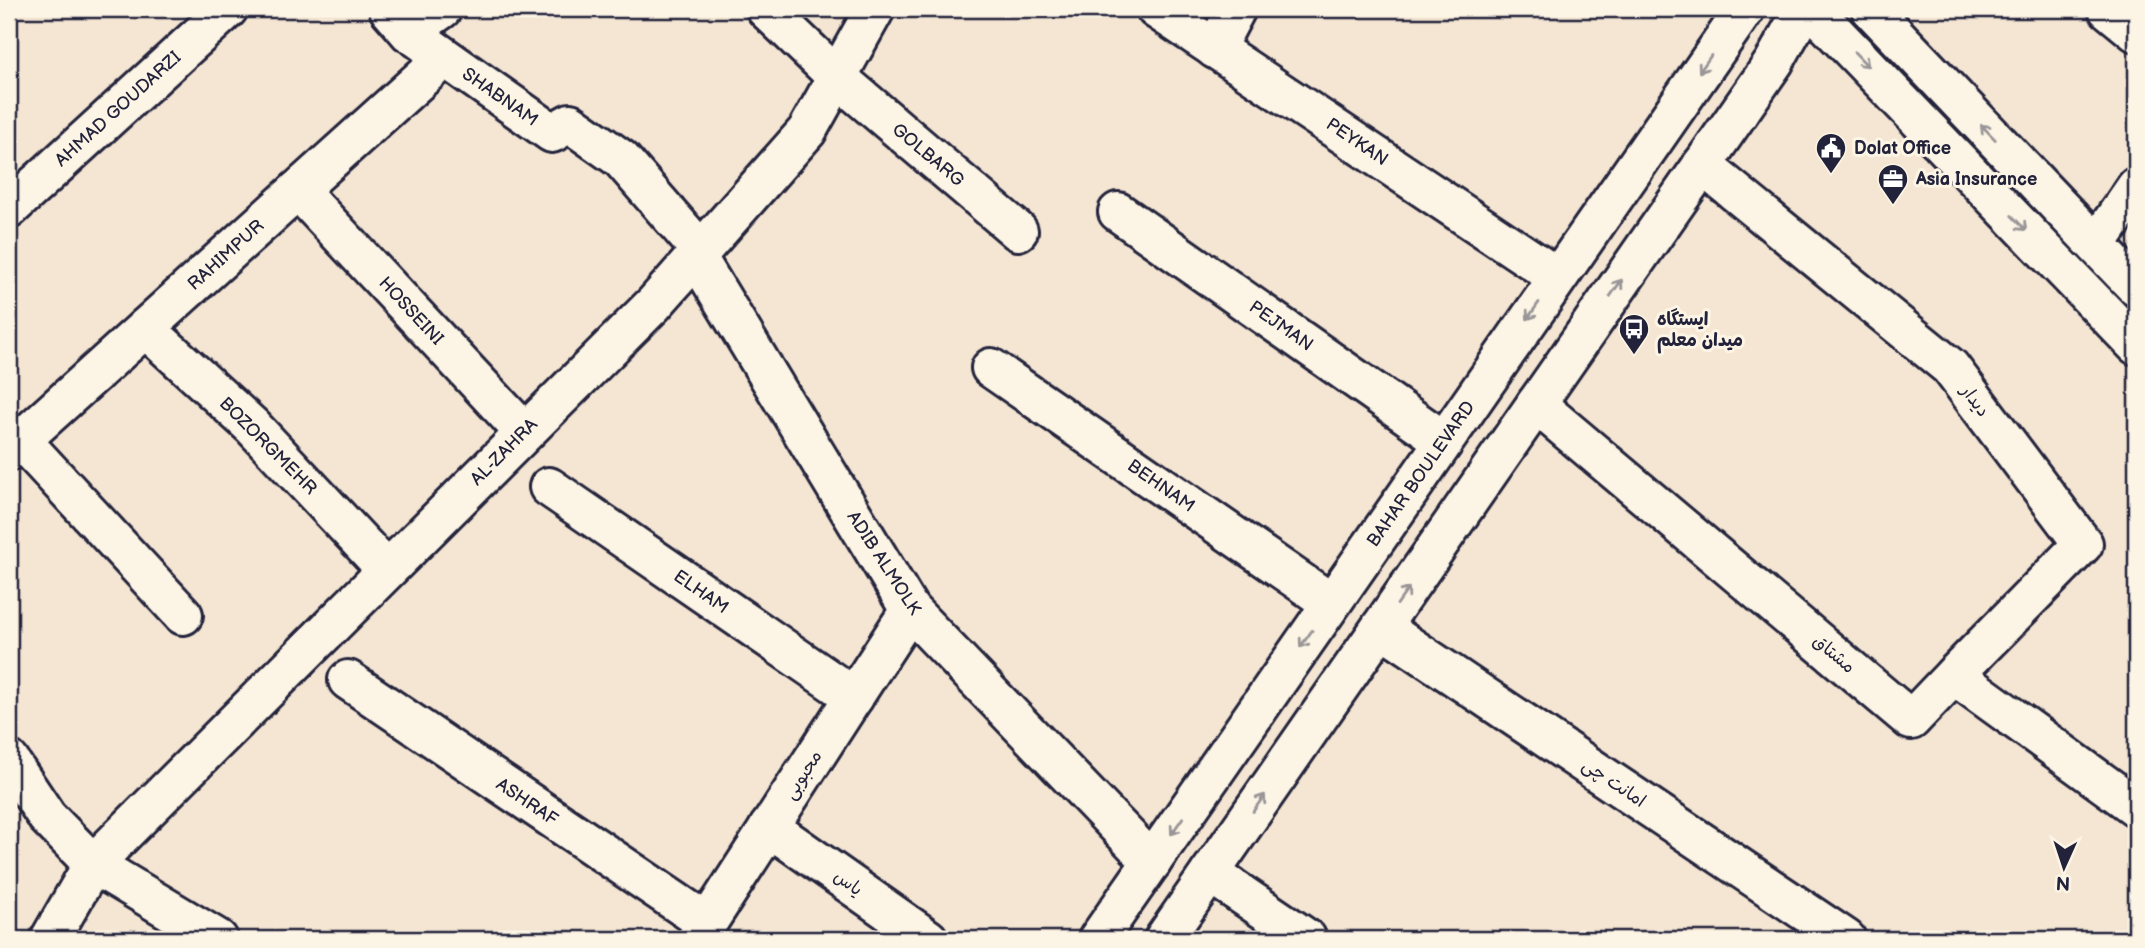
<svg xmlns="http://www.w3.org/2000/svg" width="2145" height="948" font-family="'Balsamiq Sans','Playpen Sans Arabic',sans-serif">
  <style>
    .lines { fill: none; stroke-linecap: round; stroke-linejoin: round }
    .minor-casing { stroke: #22223b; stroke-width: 44 }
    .major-casing { stroke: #22223b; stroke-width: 44 }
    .minor { stroke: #fcf5e5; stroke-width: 38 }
    .major { stroke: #fcf5e5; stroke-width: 38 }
    .oneway { stroke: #9a9698 }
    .labels { text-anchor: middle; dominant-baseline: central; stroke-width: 6; stroke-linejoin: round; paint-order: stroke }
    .street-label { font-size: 18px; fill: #22223b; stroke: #fcf5e5 }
    .poi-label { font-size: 18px; font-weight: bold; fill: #22223b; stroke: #fcf5e5; text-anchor: start }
  </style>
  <rect width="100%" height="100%" fill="#f5e6d3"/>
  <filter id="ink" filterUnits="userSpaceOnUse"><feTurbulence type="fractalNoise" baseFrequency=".0143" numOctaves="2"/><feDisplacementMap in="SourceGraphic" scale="14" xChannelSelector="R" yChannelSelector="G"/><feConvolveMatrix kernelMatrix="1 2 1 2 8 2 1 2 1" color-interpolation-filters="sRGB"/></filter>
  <g filter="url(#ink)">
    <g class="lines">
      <!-- minor casing -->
      <g class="minor-casing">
        <g id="minor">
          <polyline points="389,9 409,32 552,133 570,123 621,159 701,251"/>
          <polyline points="766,9 838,78 1018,231"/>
          <polyline points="1156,9 1557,277"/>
          <polyline points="2108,9 2136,32"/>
          <polyline points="409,32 442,9"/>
          <polyline points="1215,49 1236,9"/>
          <polyline points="1702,165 1950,367 2083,544 1954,675"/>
          <polyline points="298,190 524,432"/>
          <polyline points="9,209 228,9"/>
          <polyline points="1118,212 1444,441"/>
          <polyline points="2096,245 2136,187"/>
          <polyline points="696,256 910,610 1152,862"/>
          <polyline points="145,328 252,426 386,569"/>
          <polyline points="991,368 1331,603"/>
          <polyline points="1536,404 1911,720 1954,675 2136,807"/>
          <polyline points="21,440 183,615"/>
          <polyline points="9,451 444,58"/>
          <polyline points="549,487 854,697"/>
          <polyline points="1381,627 1846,939"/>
          <polyline points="348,680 707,923"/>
          <polyline points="9,760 47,817 93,864 218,939"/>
          <polyline points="769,827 928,939"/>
          <polyline points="1210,873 1307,939"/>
          <polyline points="50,939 93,864 654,304 807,131 875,9"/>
          <polyline points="697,939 910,610"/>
        </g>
      </g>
      <!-- major casing -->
      <g class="major-casing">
        <g id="major">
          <polyline points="1871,9 2136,287"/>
          <polyline points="1813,10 2136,345"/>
          <polyline points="1098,939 1745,9"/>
          <polyline points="1164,939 1774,62 1803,10"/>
        </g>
      </g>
      <!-- minor -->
      <use href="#minor" class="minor"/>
      <!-- major -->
      <use href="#major" class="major"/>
    </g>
    <!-- one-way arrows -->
    <defs><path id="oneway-shaft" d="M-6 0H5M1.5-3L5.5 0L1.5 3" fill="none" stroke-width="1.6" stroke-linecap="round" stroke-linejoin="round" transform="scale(1.75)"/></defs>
    <g class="oneway">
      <use href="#oneway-shaft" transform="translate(1861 59) rotate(46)"/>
      <use href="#oneway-shaft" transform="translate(1705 64) rotate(125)"/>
      <use href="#oneway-shaft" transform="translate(1988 132) rotate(-134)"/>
      <use href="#oneway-shaft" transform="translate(2019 223) rotate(46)"/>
      <use href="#oneway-shaft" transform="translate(1616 288) rotate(-55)"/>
      <use href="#oneway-shaft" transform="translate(1533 311) rotate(125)"/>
      <use href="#oneway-shaft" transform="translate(1403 596) rotate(-55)"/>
      <use href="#oneway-shaft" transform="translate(1306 639) rotate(125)"/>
      <use href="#oneway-shaft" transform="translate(1259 803) rotate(-55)"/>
      <use href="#oneway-shaft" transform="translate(1177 826) rotate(125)"/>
    </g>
  </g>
  <!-- icons -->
  <defs>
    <g id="civic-pin" transform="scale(1.575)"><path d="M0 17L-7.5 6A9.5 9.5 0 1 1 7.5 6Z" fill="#22223b" stroke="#fcf5e5"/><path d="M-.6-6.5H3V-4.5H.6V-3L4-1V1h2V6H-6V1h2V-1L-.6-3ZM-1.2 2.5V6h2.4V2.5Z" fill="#fff"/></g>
    <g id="office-pin" transform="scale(1.575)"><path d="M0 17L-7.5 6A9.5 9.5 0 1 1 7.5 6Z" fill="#22223b" stroke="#fcf5e5"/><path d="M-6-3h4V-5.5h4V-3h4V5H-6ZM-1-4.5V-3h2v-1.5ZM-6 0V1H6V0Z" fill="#fff"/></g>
    <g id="bus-pin" transform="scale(1.575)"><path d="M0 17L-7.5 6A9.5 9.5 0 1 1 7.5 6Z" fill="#22223b" stroke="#fcf5e5"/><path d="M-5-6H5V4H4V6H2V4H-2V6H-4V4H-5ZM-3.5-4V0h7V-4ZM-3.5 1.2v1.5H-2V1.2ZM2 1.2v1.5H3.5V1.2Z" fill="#fff"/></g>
  </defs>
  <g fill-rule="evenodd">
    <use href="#civic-pin" x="1831" y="148"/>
    <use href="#office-pin" x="1893" y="179"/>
    <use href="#bus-pin" x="1634" y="329"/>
  </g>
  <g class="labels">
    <!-- street labels -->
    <g class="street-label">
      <text transform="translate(500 97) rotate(35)">SHABNAM</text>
      <text transform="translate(118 109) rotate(-42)">AHMAD GOUDARZI</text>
      <text transform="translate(1357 142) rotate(34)">PEYKAN</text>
      <text transform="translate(928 155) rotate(40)">GOLBARG</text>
      <text transform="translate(226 255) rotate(-42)">RAHIMPUR</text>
      <text transform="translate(411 311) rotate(47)">HOSSEINI</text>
      <text transform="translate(1281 326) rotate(35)">PEJMAN</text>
      <text transform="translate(1975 401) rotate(53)">دیدار</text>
      <text transform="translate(268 446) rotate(45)">BOZORGMEHR</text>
      <text transform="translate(504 452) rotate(-45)">AL-ZAHRA</text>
      <text transform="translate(1421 474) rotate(-55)">BAHAR BOULEVARD</text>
      <text transform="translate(1161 486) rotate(35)">BEHNAM</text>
      <text transform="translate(884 563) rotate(57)">ADIB ALMOLK</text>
      <text transform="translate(701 592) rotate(35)">ELHAM</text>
      <text transform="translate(1834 654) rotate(40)">مشتاق</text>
      <text transform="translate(803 775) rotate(-57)">محبوبی</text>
      <text transform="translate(1614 783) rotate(34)">امانت چی</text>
      <text transform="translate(527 802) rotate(34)">ASHRAF</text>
      <text transform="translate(848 883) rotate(35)">یاس</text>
    </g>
    <!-- poi labels -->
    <g class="poi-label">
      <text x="1854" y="148">Dolat Office</text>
      <text x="1916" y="179">Asia Insurance</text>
      <text x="1657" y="319">ایستگاه<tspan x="1657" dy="21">میدان معلم</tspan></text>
    </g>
  </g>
  <!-- margin -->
  <rect width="2145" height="948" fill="none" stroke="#fcf5e5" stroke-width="35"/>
  <rect x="18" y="18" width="2110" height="913" fill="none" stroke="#22223b" stroke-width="2.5" filter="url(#ink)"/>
  <!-- north arrow -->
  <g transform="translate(2064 867) rotate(183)" stroke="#fcf5e5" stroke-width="5" paint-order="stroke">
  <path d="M0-5L12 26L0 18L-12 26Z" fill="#22223b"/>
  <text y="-10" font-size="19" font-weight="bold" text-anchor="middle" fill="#22223b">N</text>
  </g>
</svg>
